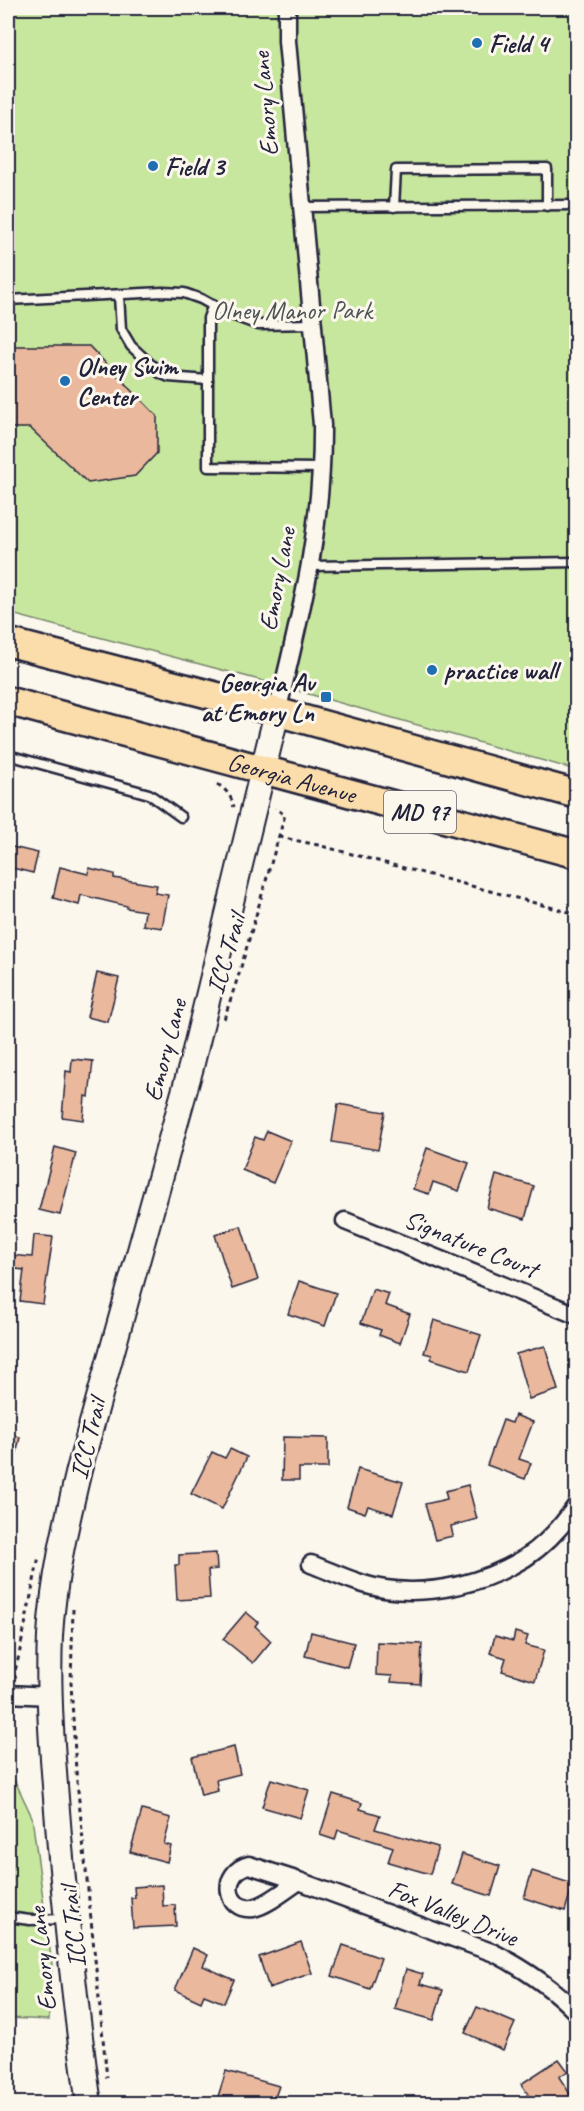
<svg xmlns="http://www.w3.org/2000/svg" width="584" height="2111" font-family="Caveat,sans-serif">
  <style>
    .green { fill: #c8e79e; stroke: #75846c; stroke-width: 1.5 }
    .building { fill: #eab89c; stroke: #22223b; stroke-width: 1.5 }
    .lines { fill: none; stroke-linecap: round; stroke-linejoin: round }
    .lane-casing { stroke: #22223b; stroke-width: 13 }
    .street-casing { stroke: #22223b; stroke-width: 21 }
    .secondary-casing { stroke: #22223b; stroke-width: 28 }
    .primary-casing { stroke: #22223b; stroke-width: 32 }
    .path { stroke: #22223b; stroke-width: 3; stroke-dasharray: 4.5 4.5; stroke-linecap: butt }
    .lane { stroke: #fbf7ec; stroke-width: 8 }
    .street { stroke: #fbf7ec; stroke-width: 16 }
    .secondary { stroke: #fbf7ec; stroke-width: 24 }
    .primary { stroke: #faddab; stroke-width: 27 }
    .poi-dot { fill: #1f6fb2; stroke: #fbf7ec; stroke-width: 2 }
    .labels { text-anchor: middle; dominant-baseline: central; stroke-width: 6; stroke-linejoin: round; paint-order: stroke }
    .shield { fill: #fbf7ec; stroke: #636270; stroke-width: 1.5 }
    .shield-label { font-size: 24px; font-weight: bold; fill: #22223b }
    .poi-label { font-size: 26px; font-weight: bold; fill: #22223b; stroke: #fbf7ec; text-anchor: start }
    .street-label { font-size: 26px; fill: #22223b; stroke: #fbf7ec }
    .park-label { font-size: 26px; fill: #4c5354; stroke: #fbf7ec }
  </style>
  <rect width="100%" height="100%" fill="#fbf7ec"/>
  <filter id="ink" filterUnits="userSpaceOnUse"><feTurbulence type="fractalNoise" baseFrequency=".0167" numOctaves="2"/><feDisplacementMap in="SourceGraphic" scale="12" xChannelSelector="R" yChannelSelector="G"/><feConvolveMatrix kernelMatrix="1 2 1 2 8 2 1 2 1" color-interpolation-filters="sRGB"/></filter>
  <g filter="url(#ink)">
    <!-- green -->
    <g class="green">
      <polygon points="8,8 576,8 576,770 256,679 8,613"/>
      <polygon points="8,1781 15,1781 32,1817 52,1965 49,2020 8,2018"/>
    </g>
    <!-- building -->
    <g class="building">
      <polygon points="8,346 89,346 157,416 157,453 135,476 88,483 30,428 8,428"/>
      <polygon points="8,846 38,853 33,873 8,867"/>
      <polygon points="60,867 88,874 89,868 114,874 114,878 157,885 155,893 168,895 162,928 143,925 145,911 127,908 127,906 81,895 79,905 53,898"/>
      <polygon points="97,973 119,978 108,1022 87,1017"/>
      <polygon points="72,1059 93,1061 89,1097 85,1096 83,1120 62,1117 66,1071 71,1072"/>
      <polygon points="338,1104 385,1112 378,1150 332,1142"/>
      <polygon points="267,1131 291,1141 273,1183 242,1170 255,1137 263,1140"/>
      <polygon points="55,1147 76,1153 60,1215 39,1210"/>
      <polygon points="427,1148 469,1163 459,1191 433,1182 429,1194 413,1189"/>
      <polygon points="496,1175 534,1186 525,1219 487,1208"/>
      <polygon points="241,1226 258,1280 232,1289 215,1235"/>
      <polygon points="34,1235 53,1237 43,1304 20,1301 24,1270 8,1268 9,1255 32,1257"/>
      <polygon points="299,1281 336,1293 325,1326 288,1314"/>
      <polygon points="373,1289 389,1294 385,1305 410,1314 400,1343 379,1335 381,1330 361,1323"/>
      <polygon points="434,1320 481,1335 469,1371 431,1359 432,1355 424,1353"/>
      <polygon points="545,1346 558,1390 529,1399 516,1354"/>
      <polygon points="515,1415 533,1422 519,1459 531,1463 525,1479 487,1465 503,1420 512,1423"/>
      <polygon points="8,1434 20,1437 13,1470 8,1470"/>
      <polygon points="283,1437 328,1438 328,1468 299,1468 299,1480 282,1480"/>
      <polygon points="230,1449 247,1457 222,1509 191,1494 212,1452 225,1458"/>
      <polygon points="358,1469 403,1482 393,1514 368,1506 365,1513 347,1507"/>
      <polygon points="468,1485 477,1519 451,1526 453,1536 435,1540 425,1504 447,1499 445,1491"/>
      <polygon points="216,1553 217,1569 208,1570 210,1598 177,1600 175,1565 179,1565 179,1555"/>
      <polygon points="246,1612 258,1622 255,1626 271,1641 253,1663 223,1639"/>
      <polygon points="311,1632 354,1643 347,1667 305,1656"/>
      <polygon points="515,1632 528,1636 525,1645 544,1650 535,1681 502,1671 506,1658 490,1653 495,1636 513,1641"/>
      <polygon points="377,1642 422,1644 420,1684 391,1682 392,1676 376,1675"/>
      <polygon points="234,1747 240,1774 216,1780 218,1791 201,1795 192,1757"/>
      <polygon points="271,1779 309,1790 300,1818 262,1807"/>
      <polygon points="333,1794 362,1803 360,1809 380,1815 375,1829 438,1847 430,1874 388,1862 393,1847 338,1830 335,1840 320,1835"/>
      <polygon points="142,1810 171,1818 164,1844 171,1846 167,1862 130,1852"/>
      <polygon points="462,1854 500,1866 491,1896 452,1884"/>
      <polygon points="532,1871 573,1884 565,1911 524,1898"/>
      <polygon points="162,1885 163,1906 175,1905 176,1926 133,1928 131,1898 135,1898 134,1887"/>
      <polygon points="301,1942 312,1973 269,1988 259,1957"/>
      <polygon points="343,1945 381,1958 370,1989 332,1976"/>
      <polygon points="193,1948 208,1955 203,1966 234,1980 224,2003 204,1995 201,2002 175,1990"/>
      <polygon points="406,1969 423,1974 420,1984 443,1990 434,2020 395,2009"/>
      <polygon points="477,2007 515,2023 503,2050 465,2033"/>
      <polygon points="559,2059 568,2071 559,2077 576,2103 534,2103 521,2084"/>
      <polygon points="226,2071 279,2086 273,2103 216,2103"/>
    </g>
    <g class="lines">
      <!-- lane casing -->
      <g class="lane-casing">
        <g id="lane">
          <polyline points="302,207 576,205"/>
          <polyline points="394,207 396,170 547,169 547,206"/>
          <polyline points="119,295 121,329 131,346 160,373 169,377 208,380"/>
          <polyline points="8,300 163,292 184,293 201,299 226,313 258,325 314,324"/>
          <polyline points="213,305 208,318 208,467 322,468"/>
          <polyline points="311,566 576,562"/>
          <polyline points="8,755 149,794 181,817"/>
          <polyline points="8,1917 30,1920 66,1919"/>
        </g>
      </g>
      <!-- street casing -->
      <g class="street-casing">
        <g id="street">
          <path d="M277,712c24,-98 46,-184 45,-287l-35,-384v-33"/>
          <polyline points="345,1221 576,1315"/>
          <path d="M311,1564c24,9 48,21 74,25 47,7 100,-6 140,-31 20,-13 38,-33 51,-52"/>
          <polyline points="8,1694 50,1696"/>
          <path d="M299,1881c-12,8 -33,25 -46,27 -28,4 -33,-36 -4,-43l50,16 195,72c31,16 58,34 82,59"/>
        </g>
      </g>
      <!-- secondary casing -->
      <g class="secondary-casing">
        <path id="secondary" d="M89,2104c-13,-89 -22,-178 -30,-268 -5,-66 -12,-133 -9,-200 3,-56 16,-111 29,-166l112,-403 86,-355"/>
      </g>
      <!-- primary casing -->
      <g class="primary-casing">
        <g id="primary">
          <polyline points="8,642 277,712 576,794"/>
          <path id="s1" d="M8,701l568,153"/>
        </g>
      </g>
      <!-- path -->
      <g class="path">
        <path d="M217,784c10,6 14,12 17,23"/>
        <polyline points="279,837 318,845 576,914"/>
        <polyline points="224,1019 239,974 285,815 275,808"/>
        <polyline points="73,1609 71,1683 76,1771 107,2078"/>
        <polyline points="16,1678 14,1675 19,1655 39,1556"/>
      </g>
      <!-- lane -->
      <use href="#lane" class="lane"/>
      <!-- street -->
      <use href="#street" class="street"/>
      <!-- secondary -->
      <use href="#secondary" class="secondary"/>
      <!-- primary -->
      <use href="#primary" class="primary"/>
    </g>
  </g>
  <!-- markers -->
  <g class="poi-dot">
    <circle cx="477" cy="43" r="6"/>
    <circle cx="153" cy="166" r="6"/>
    <circle cx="65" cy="381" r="6"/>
    <circle cx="432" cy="670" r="6"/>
    <rect x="320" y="691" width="12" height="12" rx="3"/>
  </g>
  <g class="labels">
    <!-- shield labels -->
    <rect class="shield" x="384" y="791" width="72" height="42" rx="4.5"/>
    <g class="shield-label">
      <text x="420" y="812">MD 97</text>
    </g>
    <!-- poi labels -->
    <g class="poi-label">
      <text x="489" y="43">Field 4</text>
      <text x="165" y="166">Field 3</text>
      <text x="77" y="366">Olney Swim<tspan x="77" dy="30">Center</tspan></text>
      <text x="444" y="670">practice wall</text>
      <text x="314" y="682" text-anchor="end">Georgia Av<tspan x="314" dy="30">at Emory Ln</tspan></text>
    </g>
    <!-- street labels -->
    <g class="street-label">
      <text transform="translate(265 104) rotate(-95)">Emory Lane</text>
      <text transform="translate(277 579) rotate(-79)">Emory Lane</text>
      <text stroke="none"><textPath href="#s1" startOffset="294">Georgia Avenue</textPath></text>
      <text transform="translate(226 954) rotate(-73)">ICC Trail</text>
      <text transform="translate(165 1050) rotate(-75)">Emory Lane</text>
      <text transform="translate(471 1244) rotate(22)">Signature Court</text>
      <text transform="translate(88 1439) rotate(-76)">ICC Trail</text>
      <text transform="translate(453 1913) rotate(22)">Fox Valley Drive</text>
      <text transform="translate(73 1927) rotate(-96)">ICC Trail</text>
      <text transform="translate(42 1959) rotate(-96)">Emory Lane</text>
    </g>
    <!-- park labels -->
    <g class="park-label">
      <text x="292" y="310">Olney Manor Park</text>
    </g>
  </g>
  <!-- margin -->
  <rect width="584" height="2111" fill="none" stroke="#fbf7ec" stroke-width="30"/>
  <rect x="15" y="15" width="554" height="2081" fill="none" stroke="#22223b" stroke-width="2" filter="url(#ink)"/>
</svg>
